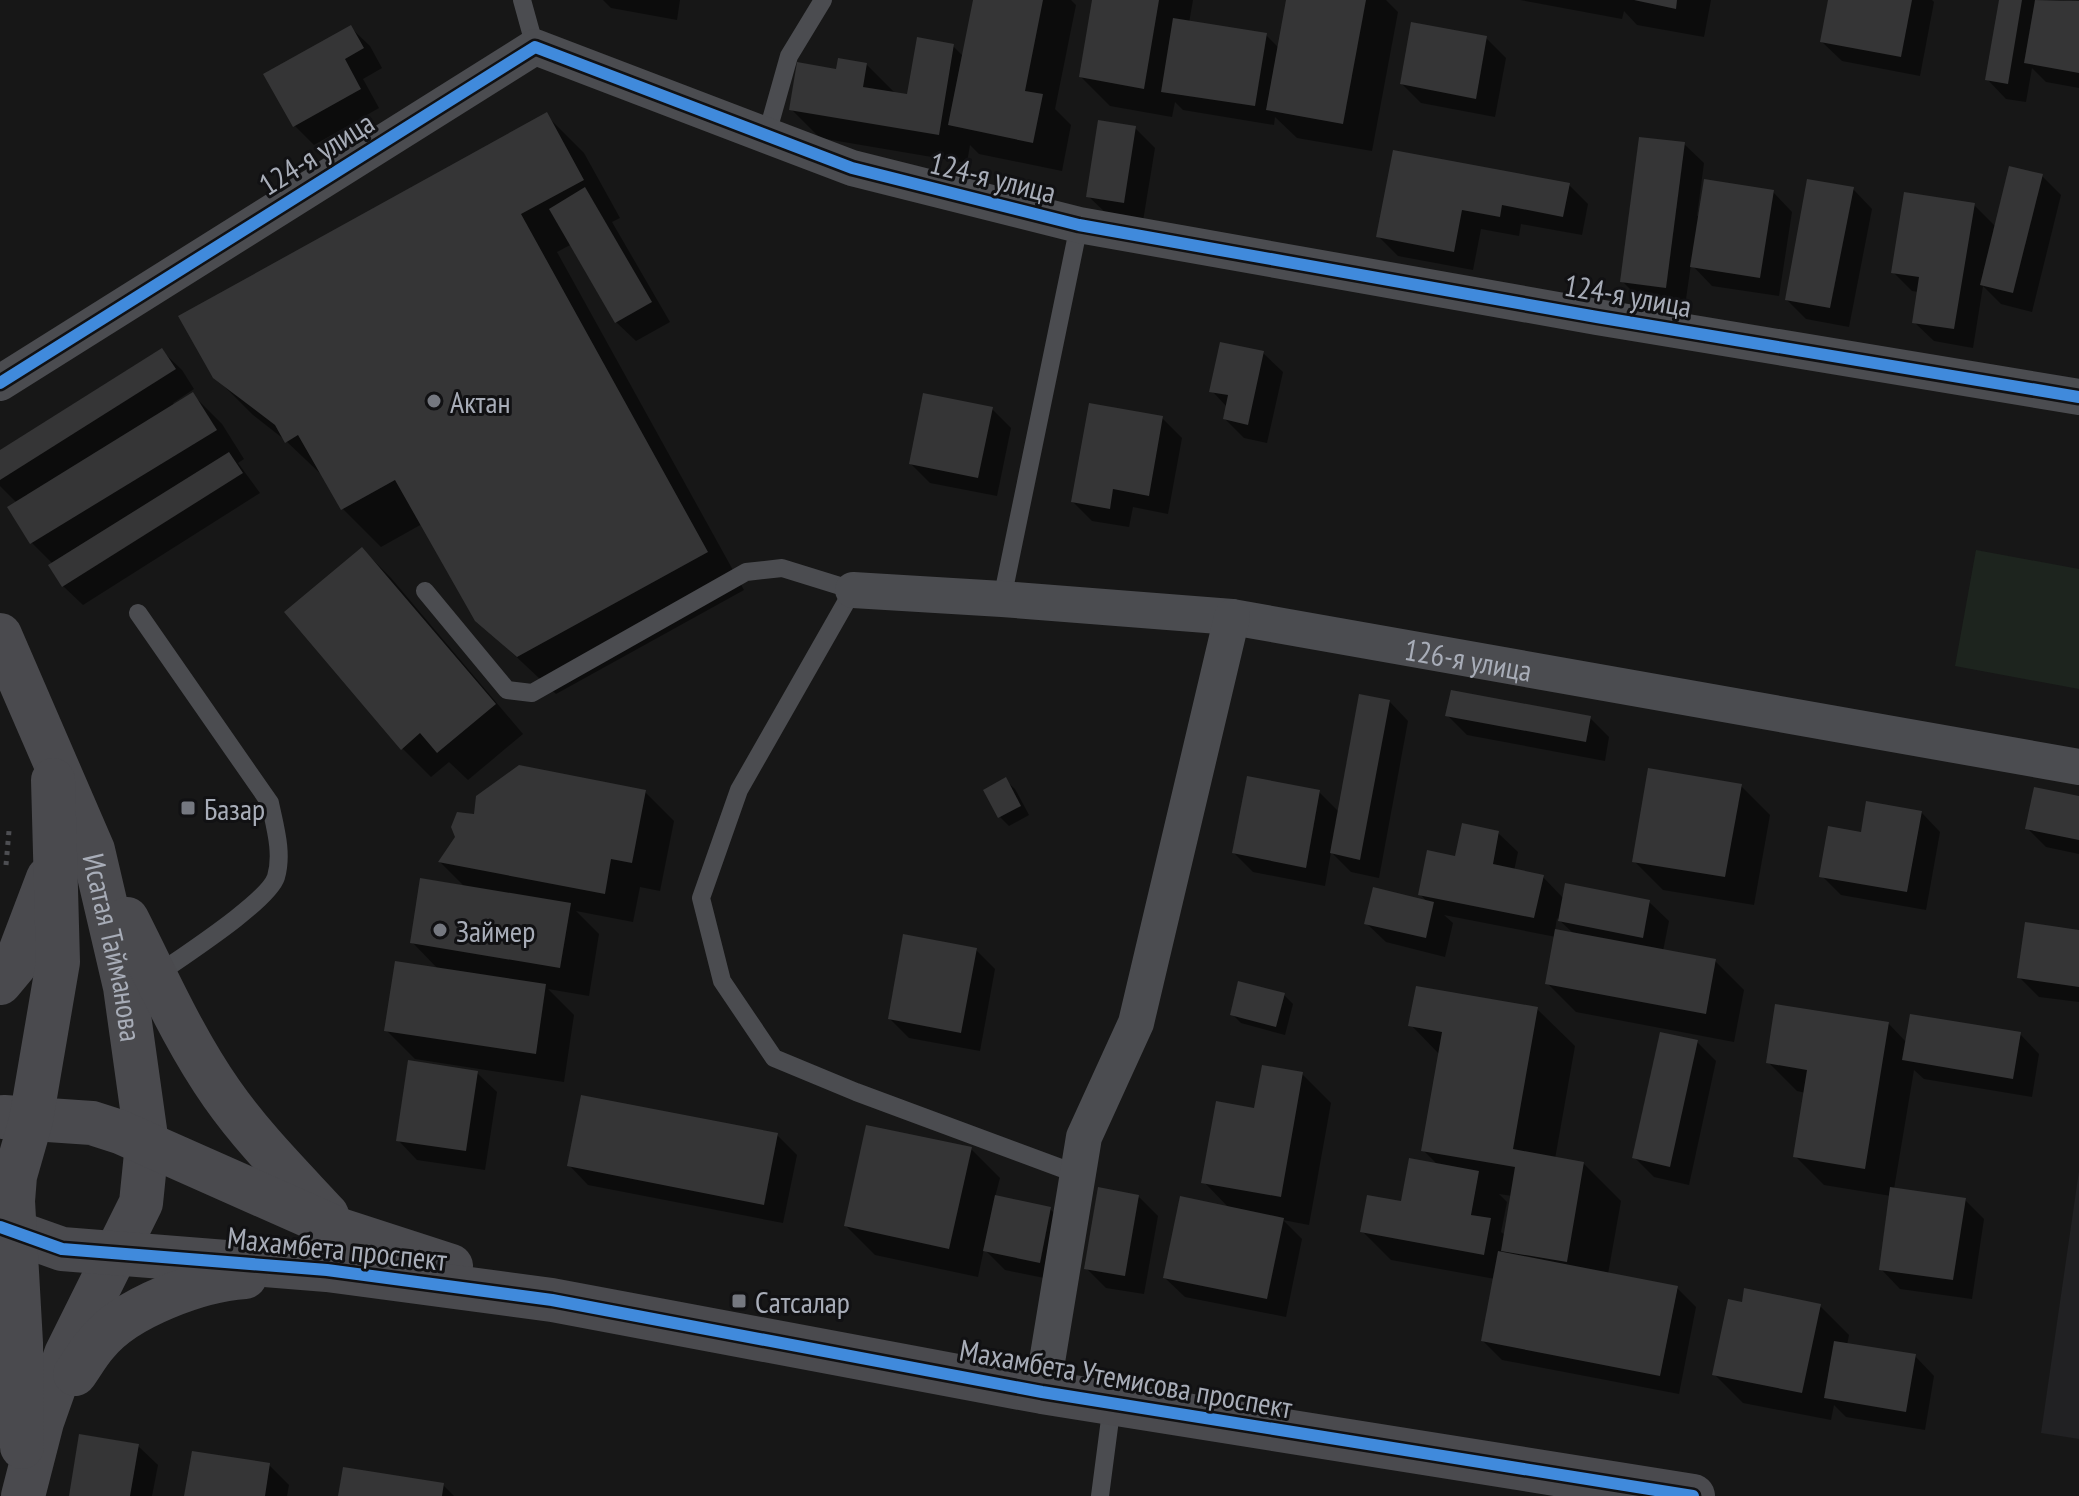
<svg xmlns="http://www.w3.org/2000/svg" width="2079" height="1496" font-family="'PT Sans Narrow',sans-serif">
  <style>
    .built { fill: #212123 }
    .pitch { fill: #1d241e }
    .shadow { fill: #0007; fill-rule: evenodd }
    .building { fill: #353536 }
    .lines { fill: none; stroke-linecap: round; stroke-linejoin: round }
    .path { stroke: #4d4e52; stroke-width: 5; stroke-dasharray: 4 6; stroke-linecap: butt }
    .lane { stroke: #4b4c50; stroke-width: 18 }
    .street { stroke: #4b4c50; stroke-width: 36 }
    .secondary { stroke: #4a4a4e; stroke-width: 44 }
    .cycleway-casing { stroke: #111113; stroke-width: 17 }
    .cycleway { stroke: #408adc; stroke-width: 12 }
    .poi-dot { fill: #757880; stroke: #111113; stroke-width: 3 }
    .labels { text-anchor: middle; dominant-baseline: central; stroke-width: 6; stroke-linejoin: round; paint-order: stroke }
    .street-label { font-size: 30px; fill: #a8adb8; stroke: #111113 }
    .poi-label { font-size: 30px; fill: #a8adb8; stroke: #111113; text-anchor: start }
  </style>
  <rect width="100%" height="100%" fill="#171717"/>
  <!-- built -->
  <polygon class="built" points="2079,1171 2079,1439 2041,1433"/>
  <!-- pitch -->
  <polygon class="pitch" points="1976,550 2079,569 2079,689 1955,666"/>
  <!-- shadow -->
  <g class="shadow">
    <polygon points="603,0 680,0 677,20 611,8"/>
    <polygon points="975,0 1071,0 1076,5 1055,109 1071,125 1062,171 979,154 970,145 967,163 820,138 791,109 838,71 866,64 896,94 909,96 953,46 964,57"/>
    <polygon points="1095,0 1193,0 1189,23 1266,35 1279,48 1288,0 1386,0 1398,12 1372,151 1297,138 1275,117 1274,125 1183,110 1175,102 1172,117 1110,106 1081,77"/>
    <polygon points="1520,0 1711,0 1704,37 1637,25 1624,11 1622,19"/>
    <polygon points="1830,0 1932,0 1934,2 1920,76 1842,61 1822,42"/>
    <polygon points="2001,0 2062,0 2079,3 2079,88 2046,82 2032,68 2026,102 2006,99 1987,79"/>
    <polygon points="350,27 370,46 382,68 363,79 379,108 314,145 295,126"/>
    <polygon points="1486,38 1506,58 1495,117 1421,103 1402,84"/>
    <polygon points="546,115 584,153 620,218 612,222 670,322 636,341 616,322 572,244 557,252 744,590 556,694 477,620 422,524 381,547 343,509 325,478 285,440 253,415 214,376"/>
    <polygon points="1135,128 1155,148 1143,221 1108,215 1088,196"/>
    <polygon points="1684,144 1704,163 1697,216 1773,192 1792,212 1779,296 1712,286 1691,264 1685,306 1642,301 1622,281"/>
    <polygon points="1395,152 1569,185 1588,204 1582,235 1521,224 1519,236 1481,229 1473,270 1398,256 1379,237"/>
    <polygon points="2042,176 2061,195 2032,312 2001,304 1983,286 1973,348 1934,341 1914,322 1919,292 1912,291 1893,272 1974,205 1996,227"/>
    <polygon points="1853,189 1872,209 1849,327 1806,319 1787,300"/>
    <polygon points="162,351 182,370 194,389 173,403 175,406 193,395 222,424 244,459 238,463 260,493 83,605 63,586 53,564 32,543 17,503 0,486 0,452"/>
    <polygon points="1263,353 1283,372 1267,443 1244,438 1225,419 1227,407 1212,391"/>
    <polygon points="992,409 1011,428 997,496 930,483 911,464"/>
    <polygon points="1162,418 1182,438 1168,514 1133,507 1129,527 1092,521 1073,502"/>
    <polygon points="362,549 391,578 523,734 468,780 449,762 431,777 402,748"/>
    <polygon points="1389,701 1408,721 1379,878 1351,872 1331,852 1325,886 1253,872 1234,853 1319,792 1339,812"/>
    <polygon points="1448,716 1590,718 1609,737 1605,761 1467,735"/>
    <polygon points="1005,780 1015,789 1029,815 1009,826 1000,817"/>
    <polygon points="1741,786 1770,815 1754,905 1663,890 1634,861"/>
    <polygon points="645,792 674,821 660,891 640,887 633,922 576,911 599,934 589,996 548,989 574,1015 564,1082 415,1059 386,1030 439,970 412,942 466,888 440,862 476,817"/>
    <polygon points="2079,798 2079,854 2046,847 2027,828"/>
    <polygon points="1921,812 1940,832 1926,910 1841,895 1822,876 1862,835"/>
    <path d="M1498,833l20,19 -4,19 29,6 21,22 85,3 20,19 -6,30 52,10 29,29 -10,52 -158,-30 -29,-29 9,-46 -112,-22 9,8 -8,34 -59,-15 -20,-19 62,-20 -8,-9 36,-36zM1557,918l17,16 -19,-3z"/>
    <polygon points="2079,932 2079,1002 2039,997 2019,977"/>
    <polygon points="976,950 995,969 980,1051 909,1038 890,1019"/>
    <polygon points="1284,995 1293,1004 1285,1035 1241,1023 1232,1014"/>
    <path d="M1537,1009l38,37 -20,113 28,4 38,38 -13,73 69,14 19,19 -17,87 -177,-34 -19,-19 12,-62 -104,-19 -29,-29 40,-28 37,-37 -16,-16 17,-95 -29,-30zM1499,1194l13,2 -7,39 -4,-3 6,-30z"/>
    <polygon points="1888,1023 1907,1043 2020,1034 2039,1054 2032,1097 1924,1079 1914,1070 1894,1189 1965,1200 1984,1219 1972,1299 1900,1289 1881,1269 1891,1196 1824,1185 1795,1156 1806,1093 1797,1091 1768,1062"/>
    <polygon points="1697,1042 1716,1061 1689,1185 1654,1177 1635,1158"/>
    <polygon points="477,1073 497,1092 485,1170 417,1160 398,1140"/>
    <polygon points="1302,1074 1331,1103 1309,1225 1283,1220 1302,1239 1286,1317 1185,1297 1165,1278 1230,1209 1204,1182 1256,1110"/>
    <polygon points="777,1135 797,1155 783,1223 588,1185 569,1165"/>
    <polygon points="971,1149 1000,1178 995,1197 1050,1209 1070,1228 1059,1281 1005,1270 984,1249 978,1277 875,1255 846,1226"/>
    <polygon points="1139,1197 1158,1216 1144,1294 1106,1288 1086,1268"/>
    <polygon points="1743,1304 1820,1306 1849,1335 1847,1345 1915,1356 1934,1376 1925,1430 1846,1417 1834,1405 1831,1420 1743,1403 1714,1374"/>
    <polygon points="138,1446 158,1465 152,1496 71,1496"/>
    <polygon points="269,1465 289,1485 287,1496 186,1496"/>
    <polygon points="443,1485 454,1496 340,1496"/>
  </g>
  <!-- building -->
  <g class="building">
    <polygon points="973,0 1043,0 1025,91 1043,94 1033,143 948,125"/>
    <polygon points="1092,0 1159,0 1144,89 1079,77"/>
    <polygon points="1286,0 1366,0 1343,124 1266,110"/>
    <polygon points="1634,0 1677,0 1676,9"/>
    <polygon points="1828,0 1912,0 1901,57 1820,42"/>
    <polygon points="1999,0 2022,0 2008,84 1985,80"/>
    <polygon points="2035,0 2079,1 2079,73 2024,63"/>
    <polygon points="1173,18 1267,33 1255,106 1161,92"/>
    <polygon points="1411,22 1487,36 1476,99 1400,84"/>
    <polygon points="351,25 364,48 345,59 361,89 293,127 263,74"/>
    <polygon points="917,37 954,44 939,135 789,110 797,62 836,69 838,58 867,63 863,87 907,94"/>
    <polygon points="547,112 584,180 521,214 708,552 517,657 475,621 395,480 341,510 298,435 285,443 275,425 213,378 178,316"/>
    <polygon points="1098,120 1136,126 1124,203 1086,197"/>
    <polygon points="1639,137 1685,142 1666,288 1620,282"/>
    <polygon points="1393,150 1570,183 1563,217 1502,205 1500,217 1462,210 1454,252 1376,237"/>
    <polygon points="2009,166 2043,174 2013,293 1980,285"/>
    <polygon points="1704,179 1774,190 1760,278 1690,267"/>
    <polygon points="1807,179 1854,187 1830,308 1785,300"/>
    <polygon points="585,187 652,302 615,323 549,209"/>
    <polygon points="1904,192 1975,203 1954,329 1912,323 1919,277 1891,273"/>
    <polygon points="1220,342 1264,351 1248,425 1223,419 1228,395 1209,392"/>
    <polygon points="162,348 176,369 0,480 0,450"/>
    <polygon points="193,392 217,430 30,544 7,507"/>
    <polygon points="923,393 993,407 978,478 909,464"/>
    <polygon points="1089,403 1163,416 1149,496 1113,489 1110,509 1071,502"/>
    <polygon points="229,452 243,473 62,587 48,565"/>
    <polygon points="362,547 496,704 437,753 420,733 401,750 284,612"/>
    <polygon points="1451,690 1591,716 1586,742 1445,716"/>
    <polygon points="1359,694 1390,700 1360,860 1330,853"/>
    <polygon points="519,765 646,790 632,863 611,859 605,894 438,862 455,837 451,827 457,812 474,814 476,796"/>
    <polygon points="1648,768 1742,784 1725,877 1632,862"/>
    <polygon points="1247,776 1320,790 1306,868 1232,853"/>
    <polygon points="1006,777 1021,806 998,818 983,790"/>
    <polygon points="2034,787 2079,796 2079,840 2025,829"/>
    <polygon points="1866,801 1922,811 1907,892 1819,877 1828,826 1861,832"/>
    <polygon points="1462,823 1499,831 1493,864 1544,875 1534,918 1418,895 1427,850 1455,856"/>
    <polygon points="420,878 571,903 560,968 410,943"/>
    <polygon points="1565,883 1650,900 1643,938 1558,921"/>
    <polygon points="1373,887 1434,902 1426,938 1364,924"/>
    <polygon points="2025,922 2079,930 2079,987 2017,978"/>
    <polygon points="1555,929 1716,959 1706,1014 1545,984"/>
    <polygon points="903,934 977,948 961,1033 888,1019"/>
    <polygon points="395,961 546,984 536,1054 384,1031"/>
    <polygon points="1238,981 1285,993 1276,1027 1230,1015"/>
    <polygon points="1416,986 1538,1007 1513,1149 1584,1162 1567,1262 1501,1251 1515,1167 1421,1151 1442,1032 1408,1026"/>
    <polygon points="1775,1004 1889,1022 1865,1169 1793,1157 1807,1070 1766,1063"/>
    <polygon points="1910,1014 2021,1032 2013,1079 1902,1060"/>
    <polygon points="1660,1032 1698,1040 1670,1167 1632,1158"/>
    <polygon points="408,1060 478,1071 466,1151 396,1141"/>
    <polygon points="1262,1065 1303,1072 1281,1197 1201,1183 1216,1101 1254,1108"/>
    <polygon points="581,1095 778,1133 764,1205 567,1166"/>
    <polygon points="866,1125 972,1147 949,1249 844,1226"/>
    <polygon points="1409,1158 1479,1171 1471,1215 1491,1218 1484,1255 1360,1232 1367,1195 1401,1201"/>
    <polygon points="1098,1187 1139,1195 1125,1276 1084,1269"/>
    <polygon points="1890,1187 1966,1198 1953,1280 1879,1270"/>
    <polygon points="995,1195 1051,1207 1040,1263 983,1251"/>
    <polygon points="1180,1196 1284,1218 1267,1299 1163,1278"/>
    <polygon points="1498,1251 1678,1286 1660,1376 1481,1341"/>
    <polygon points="1744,1288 1821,1304 1802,1393 1712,1375 1728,1299 1742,1302"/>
    <polygon points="1834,1341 1916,1354 1906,1412 1824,1398"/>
    <polygon points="79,1434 139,1444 130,1496 69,1496"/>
    <polygon points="192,1451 270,1463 265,1496 184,1496"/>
    <polygon points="343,1467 444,1483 442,1496 338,1496"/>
  </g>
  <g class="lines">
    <!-- path -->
    <polyline class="path" points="6,865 9,831"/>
    <!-- lane -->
    <g class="lane">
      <polyline points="522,0 535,47"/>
      <polyline points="767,134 789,56 823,0"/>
      <polyline points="425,591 507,690 532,693 746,572 782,568 853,590 739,790 701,898 722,981 774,1058 856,1092 1077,1174"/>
      <polyline points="1002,599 1079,225"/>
      <path d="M138,613l132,190c5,24 13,50 6,74 -8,25 -96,81 -121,99"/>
      <polyline points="1100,1496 1112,1404"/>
    </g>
    <!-- street -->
    <g class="street">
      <polyline points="0,383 535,47 852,168 1079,225 1597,317 2079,397"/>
      <path id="s1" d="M853,590l149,9 230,18 847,150"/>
      <polyline points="1042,1392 1084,1137 1136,1023 1232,617"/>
    </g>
    <!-- secondary -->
    <g class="secondary">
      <path id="s2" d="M0,635l93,215 32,137 22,157 -6,59 -75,151 -24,68 -19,74"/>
      <path d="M127,919c30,59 57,121 95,175 30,43 69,82 105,121"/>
      <polyline points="0,983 15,965 48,878"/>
      <polyline points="4,1117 92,1123 120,1132 343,1231 451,1266"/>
      <polyline points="0,1227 62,1249 327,1270 552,1300 1042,1392 1693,1496"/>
      <path d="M75,1374c7,-10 14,-22 22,-31 29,-36 103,-63 148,-66"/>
      <polyline points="22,1447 21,1343 13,1201 15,1176 31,1120 58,962 53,780"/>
    </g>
    <!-- cycleway casing -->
    <g class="cycleway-casing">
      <g id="cycleway">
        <polyline points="0,383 535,47 852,168 1079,225 1597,317 2079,397"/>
        <polyline points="0,1227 62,1249 327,1270 552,1300 1042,1392 1693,1496"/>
      </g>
    </g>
    <!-- cycleway -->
    <use href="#cycleway" class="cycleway"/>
  </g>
  <!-- markers -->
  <g class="poi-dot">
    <circle cx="434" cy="401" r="8"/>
    <rect x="180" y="800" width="16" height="16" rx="4"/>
    <circle cx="440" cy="930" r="8"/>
    <rect x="731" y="1293" width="16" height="16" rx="4"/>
  </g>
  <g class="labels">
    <!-- street labels -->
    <g class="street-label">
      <text transform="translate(316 153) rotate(-32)">124-я улица</text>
      <text transform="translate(993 177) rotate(14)">124-я улица</text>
      <text transform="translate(1628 295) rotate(10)">124-я улица</text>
      <text stroke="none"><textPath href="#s1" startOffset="620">126-я улица</textPath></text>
      <text stroke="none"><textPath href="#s2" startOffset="334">Исатая Тайманова</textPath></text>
      <text transform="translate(337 1248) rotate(6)">Махамбета проспект</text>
      <text transform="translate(1126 1378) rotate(10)">Махамбета Утемисова проспект</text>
    </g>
    <!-- poi labels -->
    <g class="poi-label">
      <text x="450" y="401">Актан</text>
      <text x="204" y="808">Базар</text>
      <text x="456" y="930">Займер</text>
      <text x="755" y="1301">Сатсалар</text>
    </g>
  </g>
</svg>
